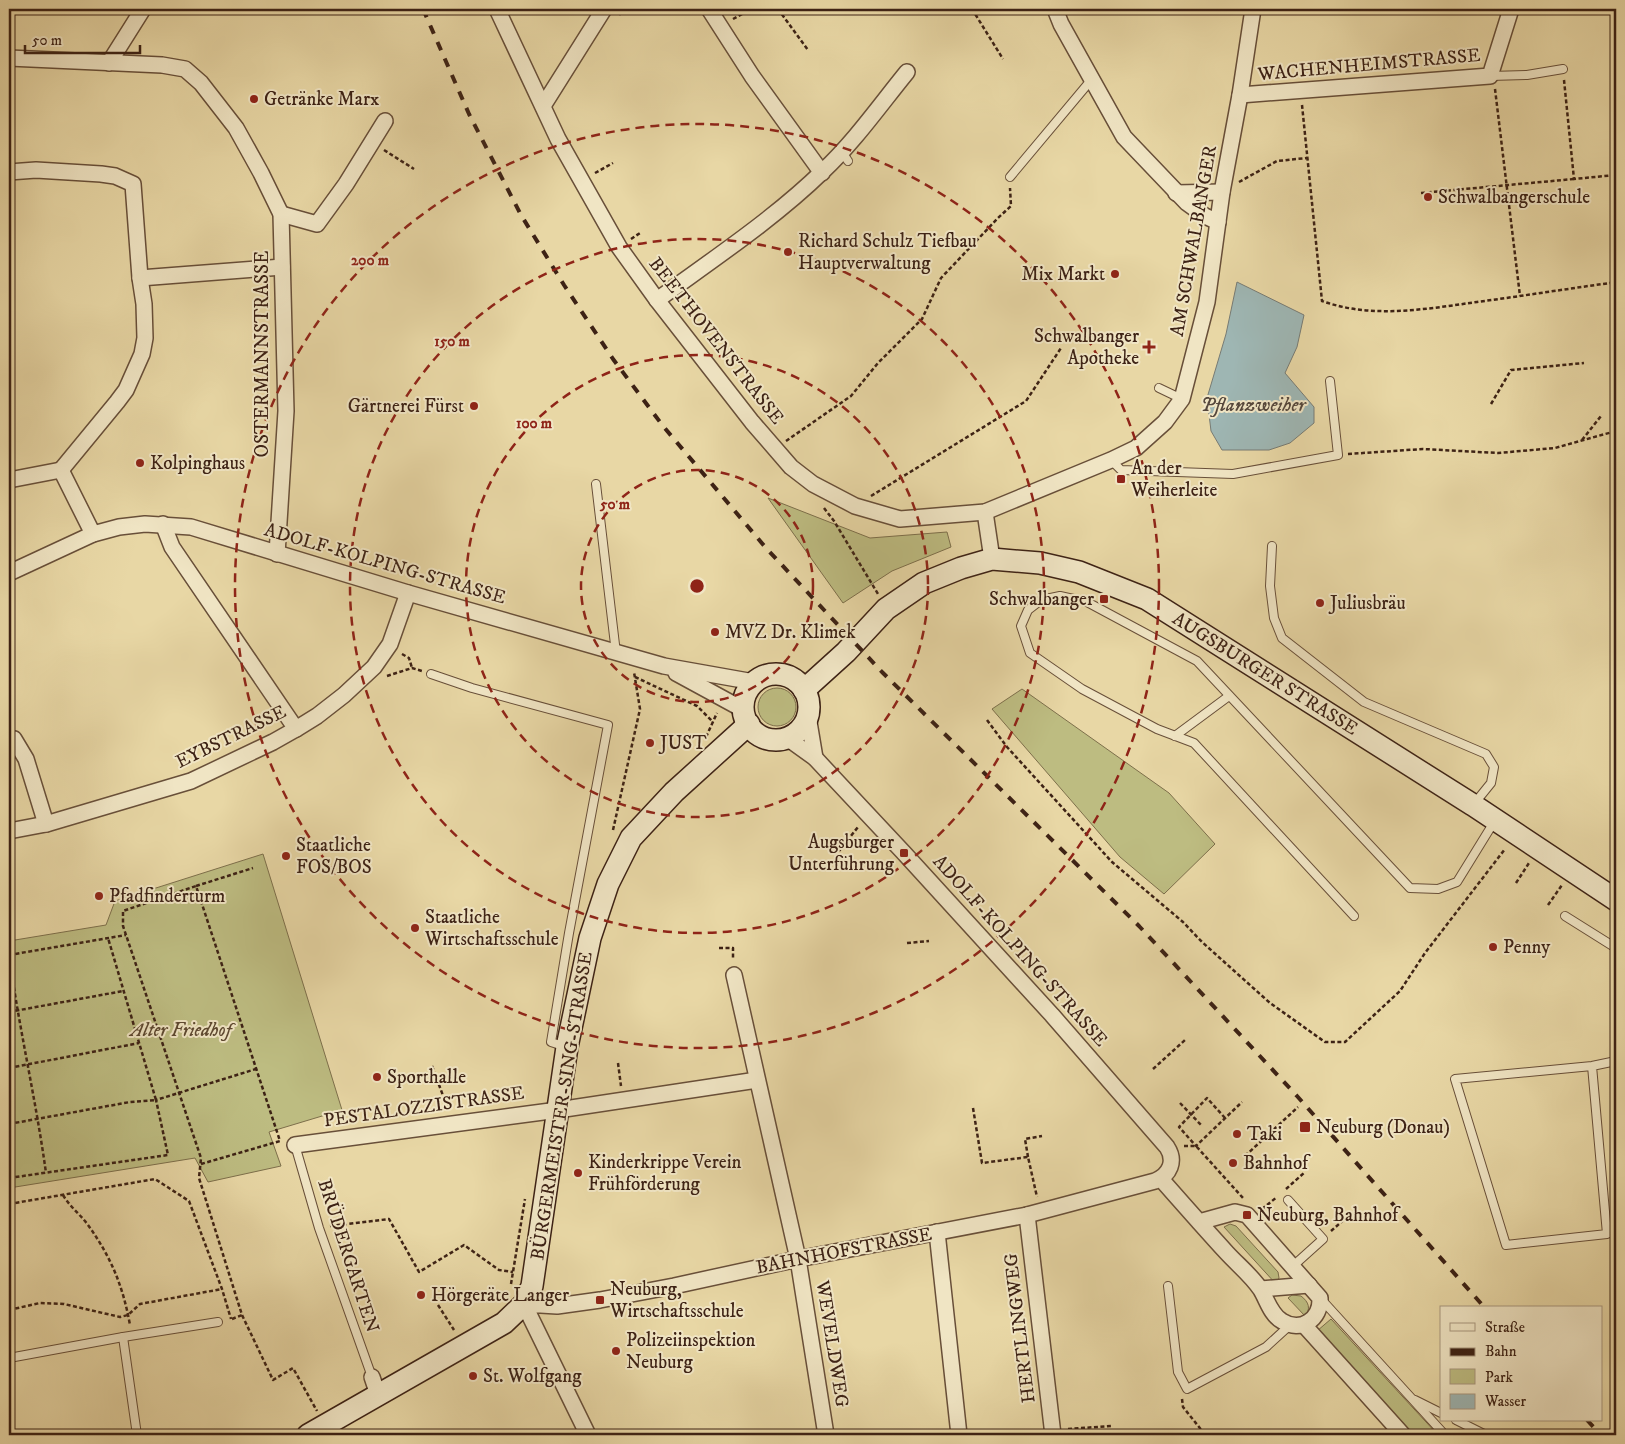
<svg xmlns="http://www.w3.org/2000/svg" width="1625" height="1444" font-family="'IM FELL DW Pica',serif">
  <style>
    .green { fill: #bdbc81; stroke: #7d6f4b }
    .water { fill: #9eb6b3; stroke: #777b74 }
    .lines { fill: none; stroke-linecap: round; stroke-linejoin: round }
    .service-casing { stroke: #684f39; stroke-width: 10 }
    .minor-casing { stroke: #684f39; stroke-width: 18 }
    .secondary-casing { stroke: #3d2215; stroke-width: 24 }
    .path { stroke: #3d2215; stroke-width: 2.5; stroke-dasharray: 4 2.5; stroke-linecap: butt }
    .service { stroke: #f0e5c4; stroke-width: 8 }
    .minor { stroke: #f0e5c4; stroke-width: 15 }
    .secondary { stroke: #f0e5c4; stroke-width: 21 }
    .rail { stroke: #3d2215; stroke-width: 4; stroke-dasharray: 9 9; stroke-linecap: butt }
    .ring { fill: none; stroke: #8f2418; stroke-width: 2.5; stroke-dasharray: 9 6 }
    .poi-dot { fill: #8f2418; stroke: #f0e5c4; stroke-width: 2 }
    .labels { text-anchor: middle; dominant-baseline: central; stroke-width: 4; stroke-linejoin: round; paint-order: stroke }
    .street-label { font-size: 19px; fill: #3d2215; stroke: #f0e5c4 }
    .poi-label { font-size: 19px; fill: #3d2215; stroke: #f0e5c4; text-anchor: start }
    .park-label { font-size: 19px; font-style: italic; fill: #5d4830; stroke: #f0e5c4 }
    .water-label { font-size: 20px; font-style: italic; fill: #55473c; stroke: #f0e5c4 }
    .centre { fill: #8f2418; stroke: #f0e5c4; stroke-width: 2.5 }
    .ring-label { font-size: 15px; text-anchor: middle; font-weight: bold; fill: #8f2418; stroke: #f0e5c4; stroke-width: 4; stroke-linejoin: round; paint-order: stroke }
  </style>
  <rect width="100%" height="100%" fill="#e8d7a5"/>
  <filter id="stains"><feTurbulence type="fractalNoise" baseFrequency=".004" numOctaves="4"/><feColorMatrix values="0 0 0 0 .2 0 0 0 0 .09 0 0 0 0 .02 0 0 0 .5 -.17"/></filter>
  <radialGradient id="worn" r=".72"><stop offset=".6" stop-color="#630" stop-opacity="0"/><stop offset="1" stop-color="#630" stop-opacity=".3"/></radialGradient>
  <!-- green -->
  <g class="green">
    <polygon points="768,498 870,538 947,532 951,547 892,571 843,603"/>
    <circle cx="777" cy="707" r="19"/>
    <polygon points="1022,689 1169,793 1215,844 1164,894 1120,857 992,709"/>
    <polygon points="263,854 342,1110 269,1132 281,1166 208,1182 195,1158 9,1188 9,941 106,925 115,901"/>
    <polygon points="1230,1224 1236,1226 1278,1272 1279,1278 1276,1284 1224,1227"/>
    <path d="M1292,1295l9,1c8,6 10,13 4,20l-17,-18z"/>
    <polygon points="1331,1319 1438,1435 1413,1435 1317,1331"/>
  </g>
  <!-- water -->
  <polygon class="water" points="1237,282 1304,315 1297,347 1285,373 1314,407 1314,423 1290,443 1269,450 1222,450 1211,431 1207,398 1226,334"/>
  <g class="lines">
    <!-- service casing -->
    <g class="service-casing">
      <g id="service">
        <polyline points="1490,76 1527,75 1563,69"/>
        <polyline points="842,152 848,161"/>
        <polyline points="1010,177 1092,79"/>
        <polyline points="1159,388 1182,399"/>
        <polyline points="1111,460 1121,470 1233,474 1338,455 1330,381"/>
        <polyline points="596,484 616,653"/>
        <polyline points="1272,546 1270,586 1274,618 1282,638 1364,702 1486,754 1494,767 1491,783 1474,804"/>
        <polyline points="431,674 472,688 608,725 569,933 551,1042 566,1047"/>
        <polyline points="1175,736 1229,696"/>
        <polyline points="1354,916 1194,743 1157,729 1082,689 1030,653 1021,626 1028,610 1041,600 1060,596 1087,602 1197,661 1410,888 1438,889 1457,882 1494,822"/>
        <polyline points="1565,916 1616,948"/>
        <polyline points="1592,1066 1607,1234 1506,1245 1455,1079 1592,1066 1616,1061"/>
        <polyline points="295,1145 319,1228 372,1377"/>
        <polyline points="1288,1200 1323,1239 1293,1266"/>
        <polyline points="1168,1286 1178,1372 1187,1389 1266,1347 1290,1325"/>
        <polyline points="1321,1299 1445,1435"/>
        <polyline points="123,1337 137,1435"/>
        <polyline points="9,1358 123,1337 218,1322"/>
        <polyline points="1415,1400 1441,1413"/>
        <polyline points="1456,1420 1486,1435"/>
      </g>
    </g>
    <!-- minor casing -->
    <g class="minor-casing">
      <g id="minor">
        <polyline points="497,9 558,139 619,247 657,300 752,422 791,467 813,484 855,506 900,519 985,512 1111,460 1136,448 1165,422 1182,399 1207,302 1222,192 1240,95 1253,9"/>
        <polyline points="709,9 752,76 822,173"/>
        <polyline points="1055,9 1061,24 1124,137 1187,203 1205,216 1218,222"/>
        <polyline points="9,58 162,65 185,69 201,83 236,128 261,173 281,214 286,411 277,554"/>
        <polyline points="109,63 143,9"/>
        <polyline points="1240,95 1490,76 1511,9"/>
        <polyline points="543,106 604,9"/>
        <polyline points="9,172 36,170 101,174 115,176 133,184 140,278 144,304 145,338 142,354 126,390 117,402 61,470"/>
        <polyline points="1176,193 1222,192"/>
        <polyline points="281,214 317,224 346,184 385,121"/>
        <polyline points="140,278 282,267"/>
        <path d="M657,300c55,-40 118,-82 166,-129 32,-30 57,-66 84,-99"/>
        <polyline points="61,470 93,534"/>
        <polyline points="9,480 61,470"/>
        <polyline points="985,512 992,559"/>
        <polyline points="163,524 172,547 296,729"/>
        <polyline points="9,573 93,534 119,527 145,524 191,527 408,593 664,666 754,682"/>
        <polyline points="676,673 744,710"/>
        <polyline points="808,716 815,758"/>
        <polyline points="9,740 14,739 26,759 46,824"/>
        <polyline points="9,831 46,824 191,781 273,742 296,729 317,716 344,695 374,667 390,644 408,593"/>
        <polyline points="734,975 798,1259 826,1435"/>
        <polyline points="295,1145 558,1110 757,1080"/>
        <path d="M1161,1179c22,25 44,50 66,74 11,12 25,23 34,37 6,10 10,25 21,31 19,12 39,-2 38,-23l-73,-83 -12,-3 -36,10"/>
        <polyline points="1027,1215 1053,1435"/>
        <polyline points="937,1232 959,1435"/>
        <polyline points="1261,1289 1309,1285"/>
        <polyline points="1304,1325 1403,1435"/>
        <polyline points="372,1377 378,1395"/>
        <path d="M588,1435l-64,-131 33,2 43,-6 74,-14 124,-27 229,-44 128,-34c15,-6 21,-20 12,-34l-115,-132 -148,-162 -89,-95 -28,-20"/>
      </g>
    </g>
    <!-- secondary casing -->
    <g class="secondary-casing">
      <g id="secondary">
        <circle cx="776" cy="707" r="33"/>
        <polyline points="804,690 846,652 886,609 924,583 961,568 992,559 1040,563 1079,572 1147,599 1473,805 1616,900"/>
        <polyline points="308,1435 504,1323 524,1304 532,1286 567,1047 590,938 608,884 631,838 674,792 749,724"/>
      </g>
    </g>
    <!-- path -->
    <g class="path">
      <polyline points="778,9 808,50"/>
      <polyline points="972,9 1003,59"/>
      <polyline points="617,13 620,14 623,9"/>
      <polyline points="733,19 751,9"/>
      <polyline points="1564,80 1574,179 1616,175"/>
      <polyline points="1495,89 1520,296"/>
      <path d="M1302,105l20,196c50,18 104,8 155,1 45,-6 89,-13 133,-19l6,2"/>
      <polyline points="384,150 414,169"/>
      <polyline points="595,173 613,163"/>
      <polyline points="1239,182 1277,161 1307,158"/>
      <polyline points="1421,193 1574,179"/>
      <polyline points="631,239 640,233"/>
      <polyline points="1491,404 1511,370 1584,363"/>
      <polyline points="1582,440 1601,416"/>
      <polyline points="786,441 851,396 878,363 922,319 941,278 998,218 1011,206 1010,188"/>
      <polyline points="1348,454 1423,449 1498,453 1555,448 1616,431"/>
      <polyline points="871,496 1026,401 1061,348"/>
      <polyline points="824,508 834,521 878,594"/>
      <polyline points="402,654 409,658 412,668"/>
      <polyline points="387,676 412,668 422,671"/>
      <polyline points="635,677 697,706 713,722"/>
      <polyline points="987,720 1007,747 1112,862 1183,922 1202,942 1270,1003 1325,1042 1345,1042 1400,991 1425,953 1505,849"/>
      <polyline points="706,737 717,713"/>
      <polyline points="613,830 640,709 634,672"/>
      <polyline points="839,851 858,827"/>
      <polyline points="1516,883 1529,863"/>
      <polyline points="196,886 253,868"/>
      <polyline points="1548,905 1562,885"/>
      <polyline points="907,943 929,941"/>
      <polyline points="719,948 733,948 733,960"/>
      <path d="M9,955c10,73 27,145 37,218"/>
      <polyline points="9,955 126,935"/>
      <polyline points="9,1012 123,991"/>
      <polyline points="618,1063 621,1086"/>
      <polyline points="432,1066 448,1109"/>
      <polyline points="9,1068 139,1043"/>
      <polyline points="1153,1069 1185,1040"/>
      <polyline points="1180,1103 1202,1126"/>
      <polyline points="973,1108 982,1163 1028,1157 1037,1197"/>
      <polyline points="1225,1118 1207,1098 1179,1127 1196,1146 1242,1102"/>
      <polyline points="9,1124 130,1102 156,1100 108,938"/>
      <polyline points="1184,1146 1196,1146 1243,1198"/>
      <polyline points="1245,1156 1298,1107"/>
      <polyline points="1028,1157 1025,1139 1042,1136"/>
      <polyline points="201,1164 280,1141 196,886 123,911 123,926 201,1158 199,1178 242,1315 273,1380 293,1368 317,1411"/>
      <polyline points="9,1178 168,1155 156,1100 256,1069"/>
      <polyline points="1286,1189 1305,1172"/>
      <path d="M63,1195c7,12 17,19 25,30 23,32 35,61 42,100"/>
      <polyline points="9,1204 155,1179 189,1201 222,1289 231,1319"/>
      <polyline points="1262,1209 1277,1197"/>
      <polyline points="330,1226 389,1219 419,1272 464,1245 499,1270 513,1272"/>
      <polyline points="1331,1231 1347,1217"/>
      <polyline points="511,1284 525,1199"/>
      <polyline points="438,1305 454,1330"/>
      <polyline points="9,1310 40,1303 64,1304 120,1317 128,1315 140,1304 222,1289"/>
      <polyline points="232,1319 242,1315"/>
      <polyline points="1182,1399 1183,1407 1203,1432 1202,1435"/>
      <polyline points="1068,1429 1111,1426"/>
      <polyline points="13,1434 13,1435"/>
    </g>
    <!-- service -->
    <use href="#service" class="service"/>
    <!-- minor -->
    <use href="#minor" class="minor"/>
    <!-- secondary -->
    <use href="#secondary" class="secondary"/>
    <!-- rail -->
    <g class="rail">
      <polyline points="423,9 469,114 521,215 564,285 613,359 663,426 766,548 825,611 882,672 1139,926 1297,1096 1485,1308"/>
      <polyline points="1587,1420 1601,1435"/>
    </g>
  </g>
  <!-- distance rings -->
  <g class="ring">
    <circle cx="697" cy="586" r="116"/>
    <circle cx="697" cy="586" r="231"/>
    <circle cx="697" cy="586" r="347"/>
    <circle cx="697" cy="586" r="462"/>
  </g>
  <!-- markers -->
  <g class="poi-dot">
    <circle cx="254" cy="99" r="5"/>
    <circle cx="1428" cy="197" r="5"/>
    <circle cx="788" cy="252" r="5"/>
    <circle cx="1115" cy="274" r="5"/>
    <path d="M1146.5 339.5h5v5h5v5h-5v5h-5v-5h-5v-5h5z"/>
    <circle cx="474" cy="406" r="5"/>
    <circle cx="140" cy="463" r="5"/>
    <rect x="1116" y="474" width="10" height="10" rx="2.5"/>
    <rect x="1099" y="594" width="10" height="10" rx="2.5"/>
    <circle cx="1320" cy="603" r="5"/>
    <circle cx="715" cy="632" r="5"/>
    <circle cx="650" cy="743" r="5"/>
    <rect x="899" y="848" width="10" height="10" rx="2.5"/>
    <circle cx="286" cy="856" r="5"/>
    <circle cx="99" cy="896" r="5"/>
    <circle cx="415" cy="928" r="5"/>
    <circle cx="1493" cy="947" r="5"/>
    <circle cx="377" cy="1077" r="5"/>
    <rect x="1299" y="1121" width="12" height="12" rx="2.5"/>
    <circle cx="1237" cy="1134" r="5"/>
    <circle cx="1233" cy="1163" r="5"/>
    <circle cx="578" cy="1173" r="5"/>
    <rect x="1242" y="1210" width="10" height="10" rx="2.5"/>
    <circle cx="421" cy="1295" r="5"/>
    <rect x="595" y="1295" width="10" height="10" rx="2.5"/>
    <circle cx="616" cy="1351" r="5"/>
    <circle cx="473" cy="1376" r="5"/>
  </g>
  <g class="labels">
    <!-- street labels -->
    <g class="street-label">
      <text transform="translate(1369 65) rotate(-5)">WACHENHEIMSTRASSE</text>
      <text transform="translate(1194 241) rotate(-80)">AM SCHWALBANGER</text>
      <text transform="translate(716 341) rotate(52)">BEETHOVENSTRASSE</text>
      <text transform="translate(262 354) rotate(-90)">OSTERMANNSTRASSE</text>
      <text transform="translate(385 564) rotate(16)">ADOLF-KOLPING-STRASSE</text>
      <text transform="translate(1265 674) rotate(32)">AUGSBURGER STRASSE</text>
      <text transform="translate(231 737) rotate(-26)">EYBSTRASSE</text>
      <text transform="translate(1020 951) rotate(48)">ADOLF-KOLPING-STRASSE</text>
      <text transform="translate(562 1106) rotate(-81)">BÜRGERMEISTER-SING-STRASSE</text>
      <text transform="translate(424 1107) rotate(-8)">PESTALOZZISTRASSE</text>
      <text transform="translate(844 1251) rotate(-11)">BAHNHOFSTRASSE</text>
      <text transform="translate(348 1256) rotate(72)">BRÜDERGARTEN</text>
      <text transform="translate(1020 1328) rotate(-97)">HERTLINGWEG</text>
      <text transform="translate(832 1344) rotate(81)">WEVELDWEG</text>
    </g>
    <!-- poi labels -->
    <g class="poi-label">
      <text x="264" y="99">Getränke Marx</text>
      <text x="1438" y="197">Schwalbangerschule</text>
      <text x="798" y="241">Richard Schulz Tiefbau<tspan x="798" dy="22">Hauptverwaltung</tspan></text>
      <text x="1105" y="274" text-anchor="end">Mix Markt</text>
      <text x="1139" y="336" text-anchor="end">Schwalbanger<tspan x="1139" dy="22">Apotheke</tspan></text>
      <text x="464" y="406" text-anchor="end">Gärtnerei Fürst</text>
      <text x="150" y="463">Kolpinghaus</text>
      <text x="1131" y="468">An der<tspan x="1131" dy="22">Weiherleite</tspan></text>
      <text x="1094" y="599" text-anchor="end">Schwalbanger</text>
      <text x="1330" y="603">Juliusbräu</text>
      <text x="725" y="632">MVZ Dr. Klimek</text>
      <text x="660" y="743">JUST</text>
      <text x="894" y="842" text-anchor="end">Augsburger<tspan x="894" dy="22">Unterführung</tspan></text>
      <text x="296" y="845">Staatliche<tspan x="296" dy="22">FOS/BOS</tspan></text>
      <text x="109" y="896">Pfadfinderturm</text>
      <text x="425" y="917">Staatliche<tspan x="425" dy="22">Wirtschaftsschule</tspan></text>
      <text x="1503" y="947">Penny</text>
      <text x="387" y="1077">Sporthalle</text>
      <text x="1316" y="1127">Neuburg (Donau)</text>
      <text x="1247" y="1134">Taki</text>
      <text x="588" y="1162">Kinderkrippe Verein<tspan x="588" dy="22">Frühförderung</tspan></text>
      <text x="1243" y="1163">Bahnhof</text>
      <text x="1257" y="1215">Neuburg, Bahnhof</text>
      <text x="610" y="1289">Neuburg,<tspan x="610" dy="22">Wirtschaftsschule</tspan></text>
      <text x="431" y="1295">Hörgeräte Langer</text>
      <text x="626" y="1340">Polizeiinspektion<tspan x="626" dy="22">Neuburg</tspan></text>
      <text x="483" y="1376">St. Wolfgang</text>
    </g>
    <!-- park labels -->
    <g class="park-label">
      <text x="181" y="1030">Alter Friedhof</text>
    </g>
    <!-- water labels -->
    <g class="water-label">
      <text x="1253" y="405">Pflanzweiher</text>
    </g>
  </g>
  <circle cx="697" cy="586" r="8" class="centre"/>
  <g class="ring-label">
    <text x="370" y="265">200 m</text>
    <text x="452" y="346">150 m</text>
    <text x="534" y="428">100 m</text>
    <text x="615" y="509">50 m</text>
  </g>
  <!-- margin -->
  <rect width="1625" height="1444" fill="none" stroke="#e8d7a5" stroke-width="30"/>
  <rect x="10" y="10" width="1605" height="1424" fill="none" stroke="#3d2215" stroke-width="2.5"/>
  <rect x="15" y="15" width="1595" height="1414" fill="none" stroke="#3d2215"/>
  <!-- legend -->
  <rect x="1440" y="1306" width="162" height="115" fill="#f0e5c4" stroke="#a8977e"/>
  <rect x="1450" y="1323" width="25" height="8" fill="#f0e5c4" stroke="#a8977e"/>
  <text x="1485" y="1332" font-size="15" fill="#3d2215">Straße</text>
  <rect x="1450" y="1348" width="25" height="8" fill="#3d2215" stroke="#a8977e"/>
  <text x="1485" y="1356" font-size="15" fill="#3d2215">Bahn</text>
  <rect x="1450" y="1369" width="25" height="15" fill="#bdbc81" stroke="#a8977e"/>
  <text x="1485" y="1382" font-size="15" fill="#3d2215">Park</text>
  <rect x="1450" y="1394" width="25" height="15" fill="#9eb6b3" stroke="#a8977e"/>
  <text x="1485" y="1406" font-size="15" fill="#3d2215">Wasser</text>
  <!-- scale -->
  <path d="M25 45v8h115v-8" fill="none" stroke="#3d2215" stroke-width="2.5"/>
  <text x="32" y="45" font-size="15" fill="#3d2215" stroke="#f0e5c4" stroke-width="4" paint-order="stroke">50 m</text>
  <rect width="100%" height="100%" filter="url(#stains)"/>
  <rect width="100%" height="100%" fill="url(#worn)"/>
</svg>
